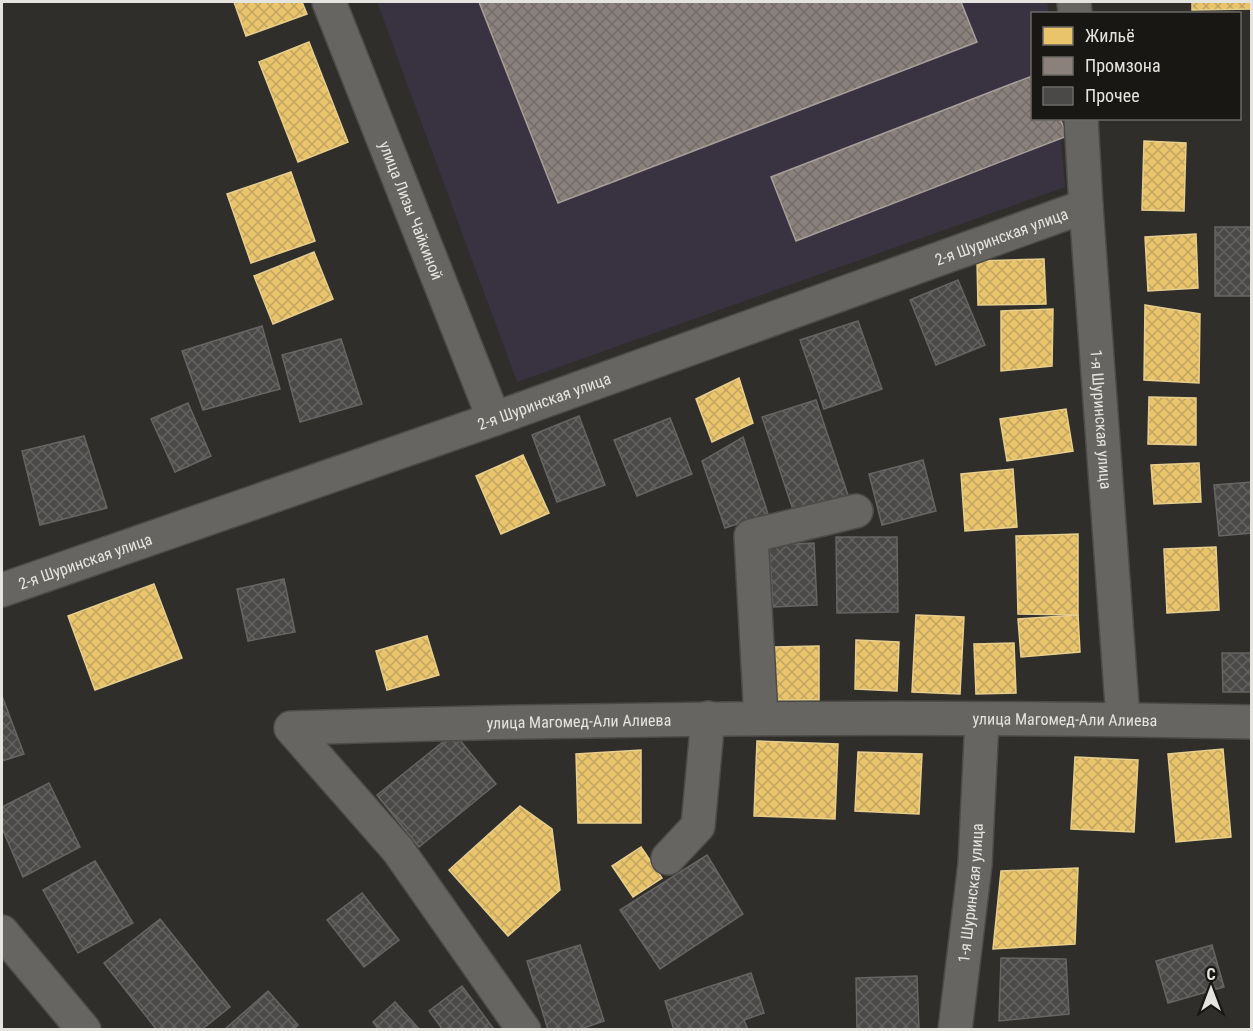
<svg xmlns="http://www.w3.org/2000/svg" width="1253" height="1031" font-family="'Roboto Condensed',sans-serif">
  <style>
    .industrial { fill: #393240 }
    .homes { fill: url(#homes-cross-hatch); stroke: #e8ce8d; stroke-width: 1.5 }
    .industry { fill: url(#industry-cross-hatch); stroke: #a69f9a; stroke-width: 1.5 }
    .building { fill: url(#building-cross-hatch); stroke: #676464; stroke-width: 1.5 }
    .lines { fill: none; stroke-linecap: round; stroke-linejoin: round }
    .minor-casing { stroke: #4c4b48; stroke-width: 36 }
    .minor { stroke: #666561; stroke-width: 33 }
    .labels { text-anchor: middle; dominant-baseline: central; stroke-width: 6; stroke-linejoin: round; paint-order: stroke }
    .street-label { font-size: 16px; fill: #e6e4df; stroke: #191714 }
  </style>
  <defs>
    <pattern id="homes-cross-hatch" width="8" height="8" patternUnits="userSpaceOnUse" patternTransform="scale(1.5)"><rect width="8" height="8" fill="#e9c46a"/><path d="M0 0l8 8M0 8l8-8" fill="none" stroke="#c0a460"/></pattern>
    <pattern id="industry-cross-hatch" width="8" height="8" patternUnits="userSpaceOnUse" patternTransform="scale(1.5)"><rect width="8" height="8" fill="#8a817c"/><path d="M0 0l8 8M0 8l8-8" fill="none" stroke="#726c68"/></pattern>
    <pattern id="building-cross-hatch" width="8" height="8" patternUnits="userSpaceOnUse" patternTransform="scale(1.5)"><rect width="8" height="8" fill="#4b4848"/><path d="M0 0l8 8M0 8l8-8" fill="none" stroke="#656262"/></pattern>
  </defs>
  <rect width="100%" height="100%" fill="#2f2e2a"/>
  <!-- industrial -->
  <polygon class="industrial" points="377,2 1047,2 1049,13 1032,14 1032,118 1059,119 1065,187 517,382"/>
  <!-- homes -->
  <g class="homes">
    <polygon points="234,2 302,2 307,14 246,36"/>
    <polygon points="1192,2 1252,2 1252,9 1192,10"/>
    <polygon points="309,42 348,142 298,162 259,62"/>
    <polygon points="1144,141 1186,143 1184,211 1142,210"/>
    <polygon points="291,172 315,241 251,263 227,194"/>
    <polygon points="1196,234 1198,288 1148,291 1145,237"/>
    <polygon points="314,252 333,299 273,324 254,276"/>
    <polygon points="1044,259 1046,304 978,305 977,261"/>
    <polygon points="1145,305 1200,314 1199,383 1144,380"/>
    <polygon points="1053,309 1052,366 1001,371 1001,311"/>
    <polygon points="739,378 753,423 712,442 696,399"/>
    <polygon points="1149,397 1196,398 1196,445 1148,444"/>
    <polygon points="1066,409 1073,451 1007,461 1000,419"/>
    <polygon points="523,455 549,513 501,534 476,476"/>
    <polygon points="1199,463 1201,502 1154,504 1151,465"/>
    <polygon points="1013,469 1017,527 965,531 961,474"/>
    <polygon points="1078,534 1078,615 1018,614 1016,536"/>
    <polygon points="1216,547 1219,610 1167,613 1164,549"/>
    <polygon points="154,584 182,658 95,690 68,616"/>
    <polygon points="916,615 964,617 960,694 912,692"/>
    <polygon points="1078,615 1080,652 1021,657 1018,619"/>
    <polygon points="427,636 439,675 387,690 376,651"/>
    <polygon points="856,640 899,642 897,691 855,689"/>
    <polygon points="1014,643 1016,693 976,694 974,644"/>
    <polygon points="819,646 819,700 774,700 774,647"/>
    <polygon points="757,741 838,744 835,819 754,816"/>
    <polygon points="1223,749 1231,837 1176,842 1168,754"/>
    <polygon points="641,750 641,823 578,823 576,754"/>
    <polygon points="858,752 922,754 919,814 855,811"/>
    <polygon points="1075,757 1138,760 1134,832 1071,829"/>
    <polygon points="520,806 552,829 560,890 508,936 449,870"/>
    <polygon points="641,847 662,878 633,897 612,866"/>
    <polygon points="1078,868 1075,944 993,949 1001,871"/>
  </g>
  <!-- industry -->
  <g class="industry">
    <polygon points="479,2 961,2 977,42 558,203"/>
    <polygon points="1032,76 1032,118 1060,118 1067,136 796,241 771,177"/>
  </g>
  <!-- building -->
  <g class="building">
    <rect x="1215" y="227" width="37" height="69"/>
    <polygon points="958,280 985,345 936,365 910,300"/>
    <polygon points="858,321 882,389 824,409 800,340"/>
    <polygon points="262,326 280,389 203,410 182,351"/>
    <polygon points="341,339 362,404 300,422 282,355"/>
    <polygon points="816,400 848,495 794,513 762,417"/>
    <polygon points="188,403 211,456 175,472 151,419"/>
    <polygon points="579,416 605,485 557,502 532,435"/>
    <polygon points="670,418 692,474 637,496 614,440"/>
    <polygon points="84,436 107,508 40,525 22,451"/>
    <polygon points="743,437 768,514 725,528 702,461"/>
    <polygon points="923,460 936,511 882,525 869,474"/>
    <polygon points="1252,482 1252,533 1219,536 1214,485"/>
    <polygon points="836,537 897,537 898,612 837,613"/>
    <polygon points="814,543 817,605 773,607 769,545"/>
    <polygon points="284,579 295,632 248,641 237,589"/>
    <polygon points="1222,653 1252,653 1252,692 1223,692"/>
    <polygon points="2,696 24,754 2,761"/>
    <polygon points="454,733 496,784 419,847 377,795"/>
    <polygon points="49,783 80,847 23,877 2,828 2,807"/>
    <polygon points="707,855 743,914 660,969 620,910"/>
    <polygon points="95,861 133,923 78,953 43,890"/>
    <polygon points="362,893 399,940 364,967 327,920"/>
    <polygon points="160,919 230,1007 201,1030 157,1030 104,963"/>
    <polygon points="580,945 604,1021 578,1030 548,1030 527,961"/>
    <polygon points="1212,945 1224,987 1168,1003 1156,961"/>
    <polygon points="1001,958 1066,959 1069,1014 999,1021"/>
    <polygon points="751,973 764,1013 744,1020 748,1030 674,1030 665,1001"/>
    <polygon points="917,976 919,1030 857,1030 856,978"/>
    <polygon points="462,986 493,1028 491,1030 443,1030 429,1011"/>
    <polygon points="268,991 298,1025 293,1030 224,1030"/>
    <polygon points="395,1002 420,1030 379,1030 373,1022"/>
  </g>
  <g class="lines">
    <!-- minor casing -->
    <g class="minor-casing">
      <g id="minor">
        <path id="s1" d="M329,2l165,417"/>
        <polyline points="1074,2 1075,14"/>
        <path id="s2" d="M1081,118l5,88 37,513"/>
        <path id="s3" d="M2,590l492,-171 592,-213"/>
        <polyline points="761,718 751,536 856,511"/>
        <polyline points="668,858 698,826 708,718"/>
        <polyline points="2,932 84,1030"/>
        <path id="s4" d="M524,1030l-126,-180 -107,-122c320,-10 640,-13 961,-6"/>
        <path id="s5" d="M955,1030l20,-166 7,-145"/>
      </g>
    </g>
    <!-- minor -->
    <use href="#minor" class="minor"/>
  </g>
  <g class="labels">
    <!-- street labels -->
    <g class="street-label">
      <text stroke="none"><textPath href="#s1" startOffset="224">улица Лизы Чайкиной</textPath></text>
      <text stroke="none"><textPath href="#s3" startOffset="1060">2-я Шуринская улица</textPath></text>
      <text stroke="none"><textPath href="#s3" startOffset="574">2-я Шуринская улица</textPath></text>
      <text stroke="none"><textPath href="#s2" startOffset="302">1-я Шуринская улица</textPath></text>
      <text stroke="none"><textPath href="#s3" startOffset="88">2-я Шуринская улица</textPath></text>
      <text stroke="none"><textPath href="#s4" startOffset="670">улица Магомед-Али Алиева</textPath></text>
      <text stroke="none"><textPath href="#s4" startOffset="1156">улица Магомед-Али Алиева</textPath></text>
      <text stroke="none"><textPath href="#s5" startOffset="138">1-я Шуринская улица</textPath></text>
    </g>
  </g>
  <!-- border -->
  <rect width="1253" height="1031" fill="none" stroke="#e6e4df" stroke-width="6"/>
  <!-- legend -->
  <rect x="1031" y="12" width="210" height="108" fill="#191714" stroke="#6b6965" stroke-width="1.5"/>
  <rect x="1043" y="27" width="30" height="18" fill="#e9c46a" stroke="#6b6965" stroke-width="1.5"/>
  <text x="1085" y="42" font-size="18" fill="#e6e4df">Жильё</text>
  <rect x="1043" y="57" width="30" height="18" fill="#8a817c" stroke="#6b6965" stroke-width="1.5"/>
  <text x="1085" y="72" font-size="18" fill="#e6e4df">Промзона</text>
  <rect x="1043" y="87" width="30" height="18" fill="#4b4848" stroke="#6b6965" stroke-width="1.5"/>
  <text x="1085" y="102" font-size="18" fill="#e6e4df">Прочее</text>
  <!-- north arrow -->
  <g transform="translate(1211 989)" stroke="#191714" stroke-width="4.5" paint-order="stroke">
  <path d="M0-4.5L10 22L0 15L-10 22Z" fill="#e6e4df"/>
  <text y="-9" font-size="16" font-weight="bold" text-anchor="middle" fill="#e6e4df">С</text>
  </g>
</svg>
